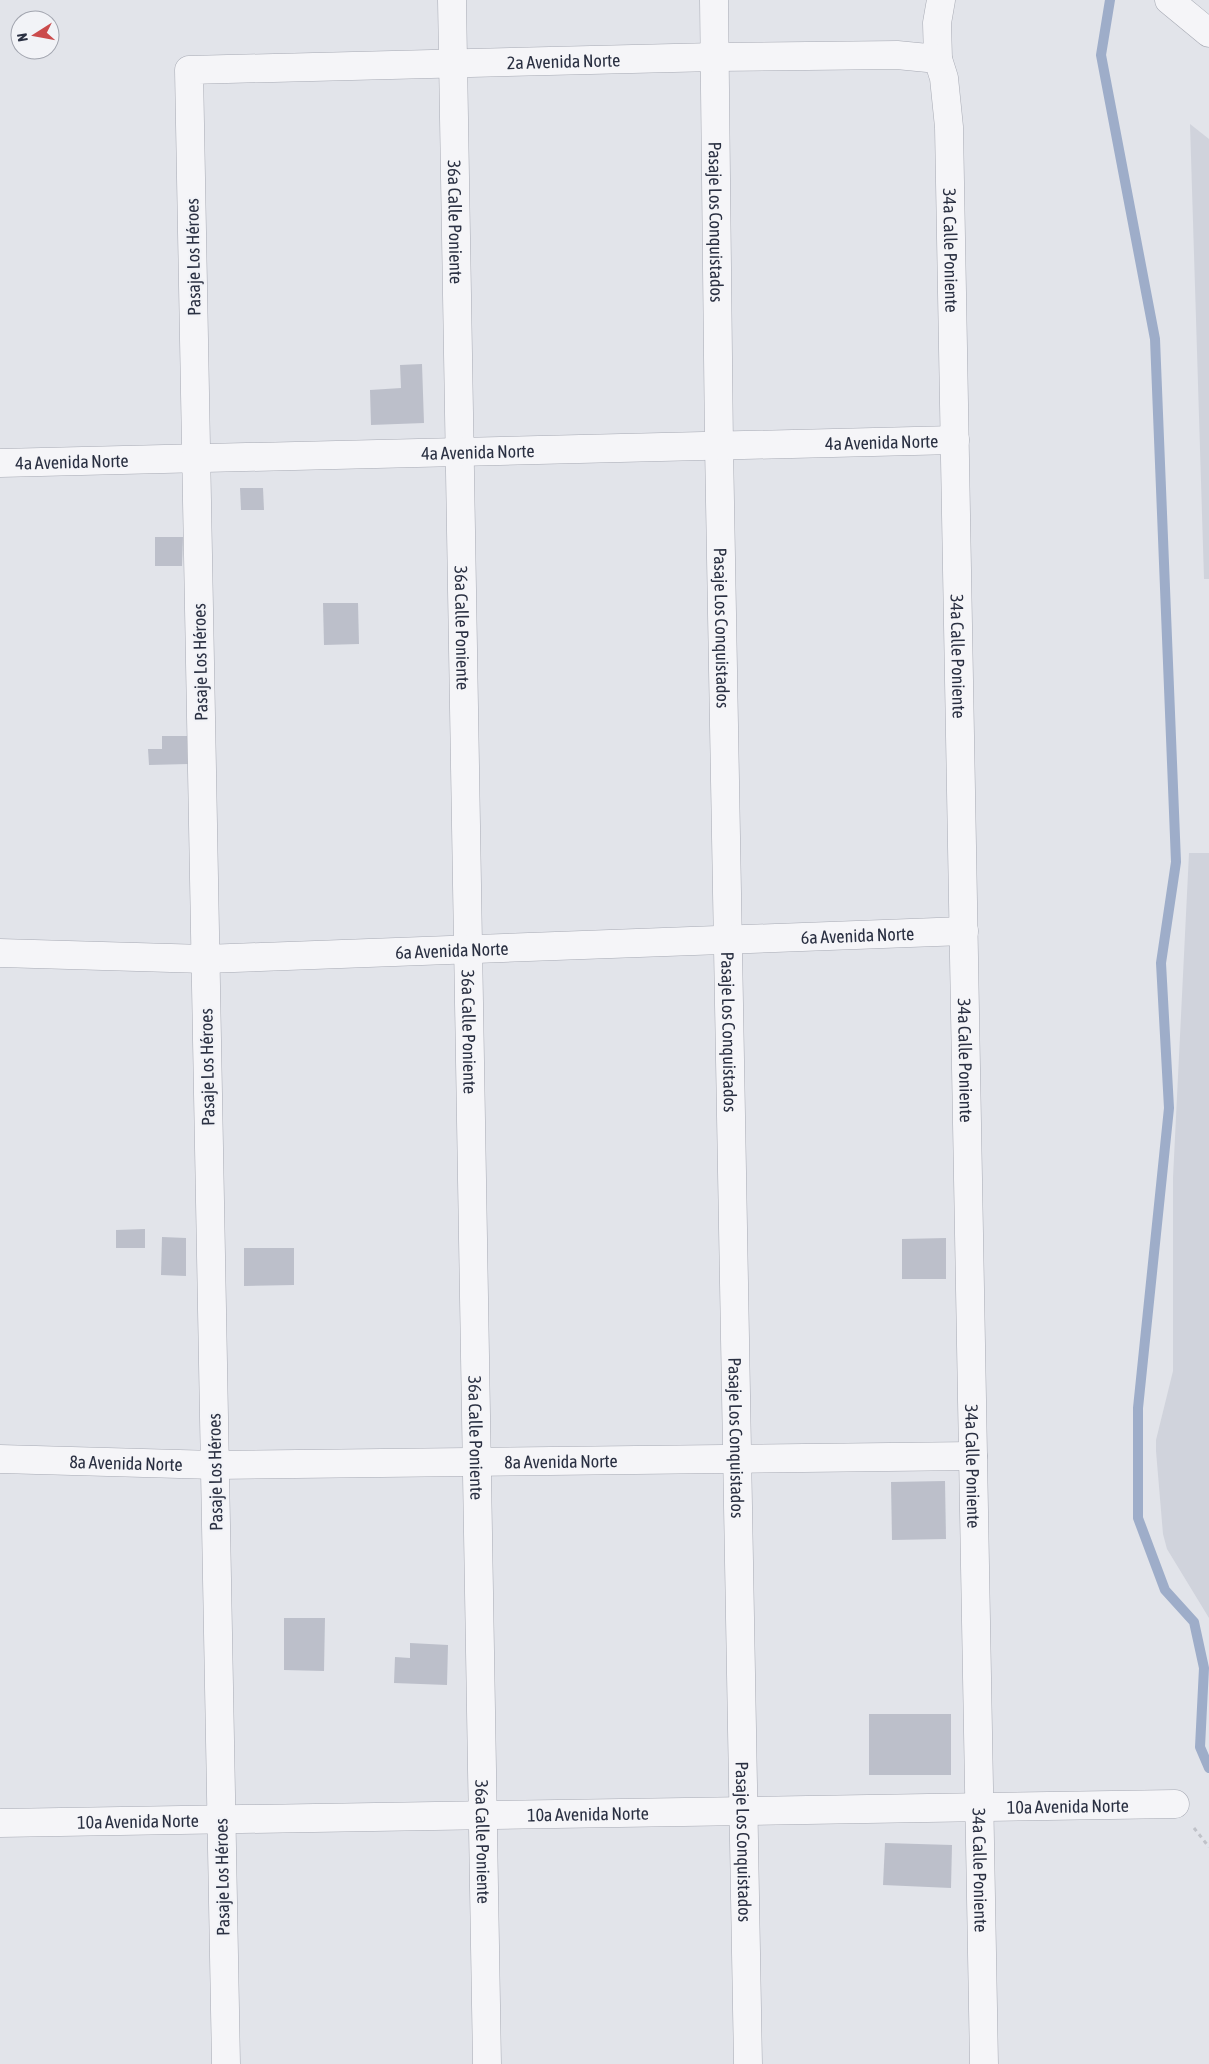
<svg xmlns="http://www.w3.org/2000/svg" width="1209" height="2064" font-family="'Asap Condensed',sans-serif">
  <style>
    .built { fill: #d0d3dc }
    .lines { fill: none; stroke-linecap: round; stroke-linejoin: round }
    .stream { stroke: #9eadc9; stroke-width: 10 }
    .building { fill: #bcbfca }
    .minor-casing { stroke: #a7aab4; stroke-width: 29 }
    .path { stroke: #c0c2c9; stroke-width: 3; stroke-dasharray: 4 4; stroke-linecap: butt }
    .minor { stroke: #f5f5f8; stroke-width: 28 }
    .labels { text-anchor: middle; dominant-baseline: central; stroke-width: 4.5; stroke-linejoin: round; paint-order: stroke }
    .street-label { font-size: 18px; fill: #2a3042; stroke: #f2f3f7 }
  </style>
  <rect width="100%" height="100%" fill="#e2e4ea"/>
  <!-- built -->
  <g class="built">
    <polygon points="1190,124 1209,139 1209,579 1204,579"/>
    <polygon points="1189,853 1209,853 1209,1618 1167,1549 1163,1534 1156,1451 1156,1440 1173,1371 1173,1178"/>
  </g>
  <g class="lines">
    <!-- stream -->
    <polyline class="stream" points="1110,0 1101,55 1155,339 1176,862 1161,963 1169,1108 1138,1408 1138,1518 1165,1590 1194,1622 1204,1668 1200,1747 1209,1768"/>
  </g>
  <!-- building -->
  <g class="building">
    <polygon points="422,364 424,423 371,425 370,390 401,388 400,365"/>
    <polygon points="240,488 263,488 264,510 241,510"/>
    <polygon points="155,537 183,537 182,566 155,566"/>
    <polygon points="323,603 358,603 359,644 324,645"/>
    <polygon points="162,736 187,736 188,764 149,765 148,749 162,749"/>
    <polygon points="145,1229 145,1248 116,1248 116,1230"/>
    <polygon points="162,1237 186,1238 186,1276 161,1275"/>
    <polygon points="946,1238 946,1279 902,1279 902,1239"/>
    <polygon points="244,1248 294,1248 294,1285 244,1286"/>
    <polygon points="945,1481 946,1539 892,1540 891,1482"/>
    <polygon points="284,1618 325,1618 324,1671 284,1670"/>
    <polygon points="410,1643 448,1645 447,1685 394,1683 395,1657 410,1658"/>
    <rect x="869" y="1714" width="82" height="61"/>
    <polygon points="885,1843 952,1845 951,1888 883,1885"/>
  </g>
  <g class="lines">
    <!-- minor casing -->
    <g class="minor-casing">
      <g id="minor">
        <path id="s1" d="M452,0l35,2064"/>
        <path id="s2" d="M714,0l5,446 29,1618"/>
        <path id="s3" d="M941,0l-4,23 1,36 6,19 5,49 35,1937"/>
        <polyline points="1169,0 1209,33"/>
        <path id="s4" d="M0,463l955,-23"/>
        <path id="s5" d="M0,953l205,6 759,-28"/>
        <path id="s6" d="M0,1459l215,6 758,-9"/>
        <path id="s7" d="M0,1823l1175,-19"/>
        <path id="s8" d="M226,2064l-37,-1994 526,-13 182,-2 41,4"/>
      </g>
    </g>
    <!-- path -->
    <polyline class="path" points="1194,1828 1209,1847"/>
    <!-- minor -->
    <use href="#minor" class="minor"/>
  </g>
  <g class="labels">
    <!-- street labels -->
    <g class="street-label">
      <text stroke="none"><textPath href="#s8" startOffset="2369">2a Avenida Norte</textPath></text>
      <text stroke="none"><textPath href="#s1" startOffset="222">36a Calle Poniente</textPath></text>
      <text stroke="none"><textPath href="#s2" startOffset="222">Pasaje Los Conquistados</textPath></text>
      <text stroke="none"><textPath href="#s3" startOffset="252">34a Calle Poniente</textPath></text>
      <text transform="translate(193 257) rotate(-91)">Pasaje Los Héroes</text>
      <text stroke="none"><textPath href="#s4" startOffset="882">4a Avenida Norte</textPath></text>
      <text stroke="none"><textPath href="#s4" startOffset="478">4a Avenida Norte</textPath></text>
      <text stroke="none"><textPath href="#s4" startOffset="72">4a Avenida Norte</textPath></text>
      <text stroke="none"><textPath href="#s1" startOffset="628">36a Calle Poniente</textPath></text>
      <text stroke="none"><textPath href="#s2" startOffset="628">Pasaje Los Conquistados</textPath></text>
      <text stroke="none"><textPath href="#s3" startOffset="658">34a Calle Poniente</textPath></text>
      <text transform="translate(200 662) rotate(-91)">Pasaje Los Héroes</text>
      <text stroke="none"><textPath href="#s5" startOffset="858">6a Avenida Norte</textPath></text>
      <text stroke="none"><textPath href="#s5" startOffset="452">6a Avenida Norte</textPath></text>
      <text stroke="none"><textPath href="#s1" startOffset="1032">36a Calle Poniente</textPath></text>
      <text stroke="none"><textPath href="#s2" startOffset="1032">Pasaje Los Conquistados</textPath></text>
      <text stroke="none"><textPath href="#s3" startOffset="1062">34a Calle Poniente</textPath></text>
      <text transform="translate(207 1067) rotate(-91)">Pasaje Los Héroes</text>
      <text stroke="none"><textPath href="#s1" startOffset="1438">36a Calle Poniente</textPath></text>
      <text stroke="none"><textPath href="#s2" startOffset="1438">Pasaje Los Conquistados</textPath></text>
      <text stroke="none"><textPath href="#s6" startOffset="561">8a Avenida Norte</textPath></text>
      <text stroke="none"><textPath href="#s6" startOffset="126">8a Avenida Norte</textPath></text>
      <text stroke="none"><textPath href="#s3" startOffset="1468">34a Calle Poniente</textPath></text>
      <text transform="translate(215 1472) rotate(-91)">Pasaje Los Héroes</text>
      <text stroke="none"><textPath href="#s7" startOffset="1068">10a Avenida Norte</textPath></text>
      <text stroke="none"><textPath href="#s7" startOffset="588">10a Avenida Norte</textPath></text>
      <text stroke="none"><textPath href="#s7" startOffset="138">10a Avenida Norte</textPath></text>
      <text stroke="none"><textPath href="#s1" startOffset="1842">36a Calle Poniente</textPath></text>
      <text stroke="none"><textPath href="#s2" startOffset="1842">Pasaje Los Conquistados</textPath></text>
      <text stroke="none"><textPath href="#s3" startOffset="1872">34a Calle Poniente</textPath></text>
      <text transform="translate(222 1877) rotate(-91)">Pasaje Los Héroes</text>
    </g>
  </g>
  <!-- north arrow -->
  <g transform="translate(35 35) rotate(259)"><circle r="24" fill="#f2f3f7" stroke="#a2a5af"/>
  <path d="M0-4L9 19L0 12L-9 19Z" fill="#cb4b4c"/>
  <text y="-8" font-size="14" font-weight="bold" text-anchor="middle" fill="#2a3042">N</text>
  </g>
</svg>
